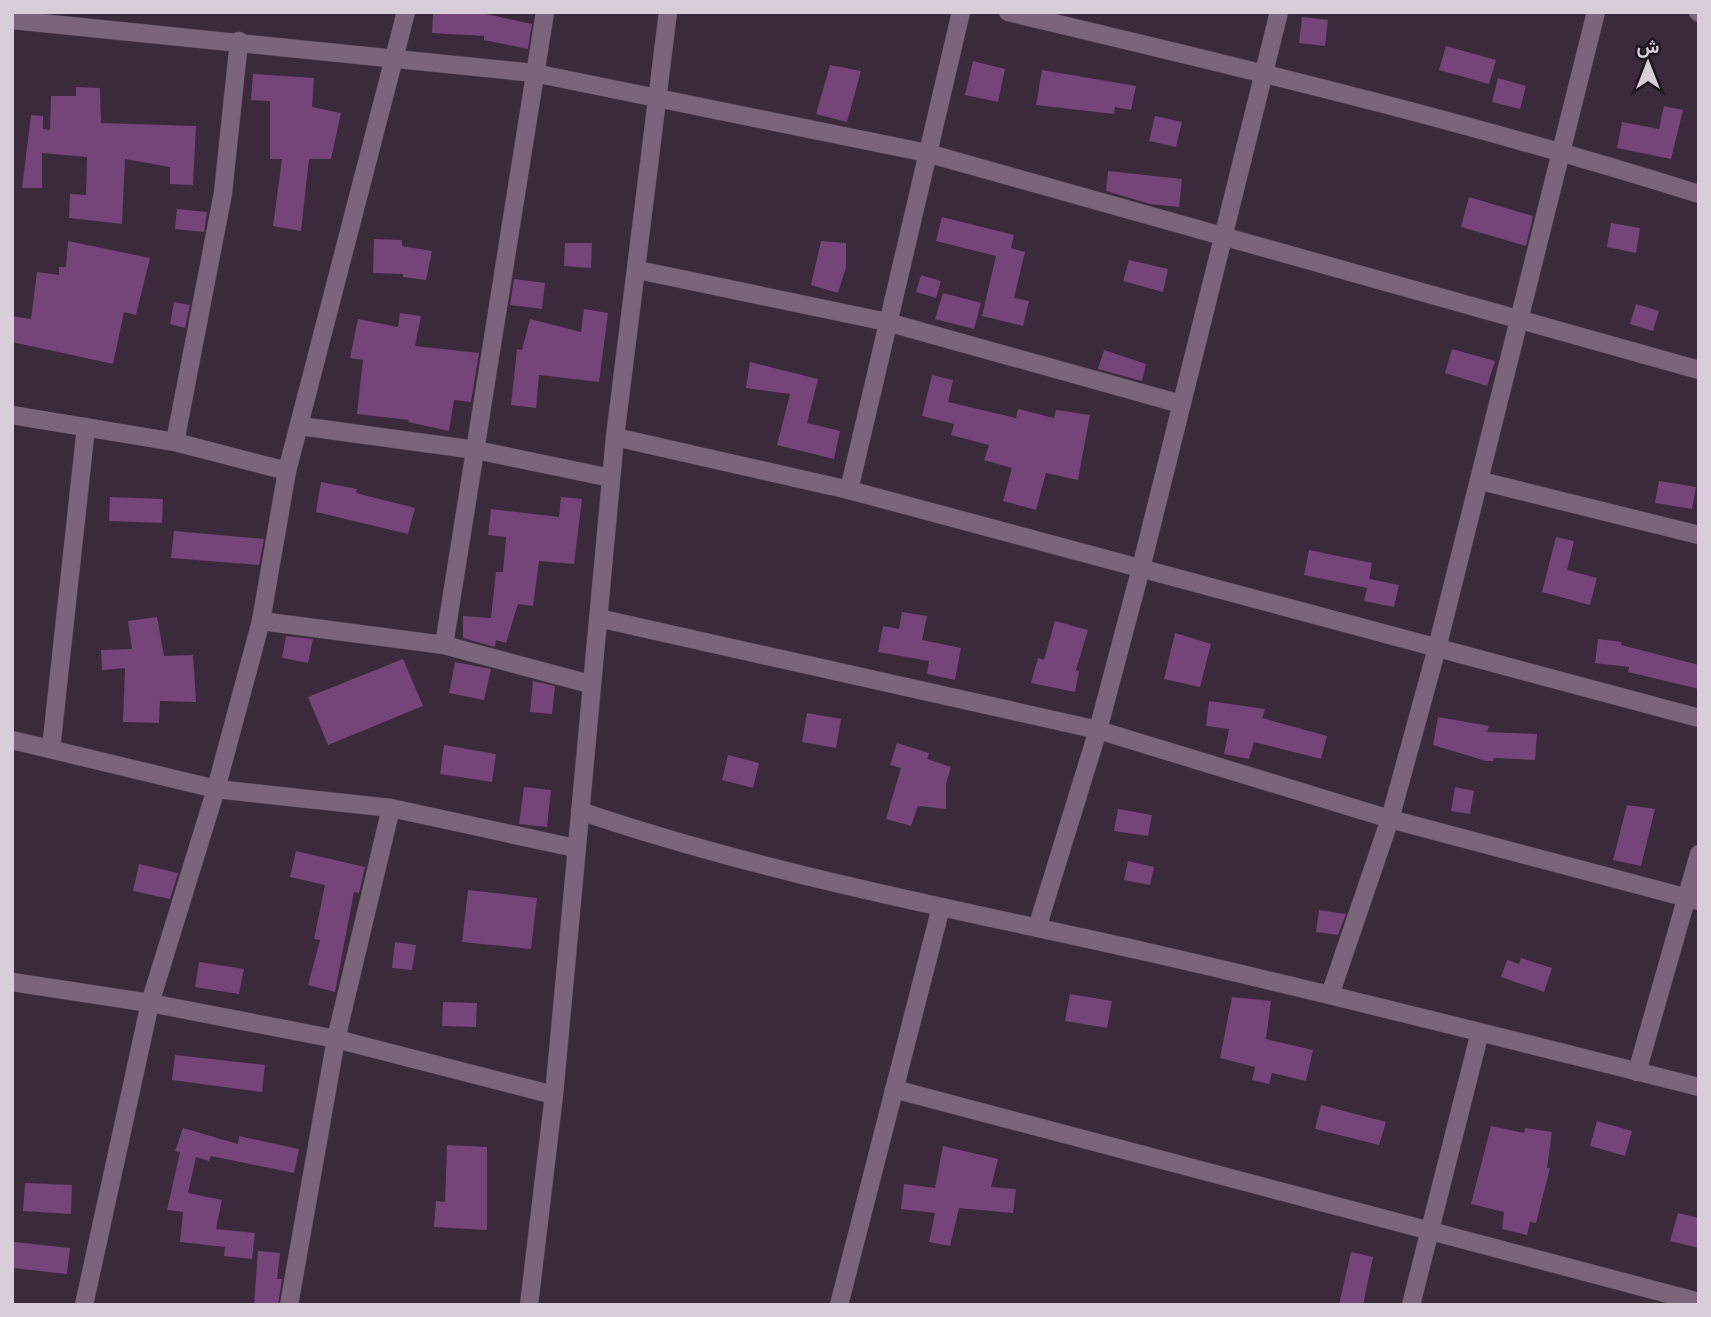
<svg xmlns="http://www.w3.org/2000/svg" width="1711" height="1317" font-family="Cabin,Vazirmatn,sans-serif">
  <style>
    .building { fill: #754478 }
    .lines { fill: none; stroke-linecap: round; stroke-linejoin: round }
    .street-casing { stroke: #554656; stroke-width: 19 }
    .street { stroke: #7a657b; stroke-width: 18 }
  </style>
  <rect width="100%" height="100%" fill="#3b293c"/>
  <!-- building -->
  <g class="building">
    <polygon points="433,12 477,12 532,24 528,49 484,40 484,36 432,33"/>
    <polygon points="1302,17 1328,20 1325,46 1299,43"/>
    <polygon points="1446,46 1496,60 1489,84 1439,70"/>
    <polygon points="973,61 1005,69 998,102 965,95"/>
    <polygon points="830,65 861,71 847,122 816,114"/>
    <polygon points="1042,70 1136,86 1131,110 1115,107 1114,114 1036,105"/>
    <polygon points="253,74 314,78 312,107 341,113 331,159 309,159 301,231 273,226 282,159 270,159 270,101 251,100"/>
    <polygon points="1498,78 1526,86 1520,109 1492,102"/>
    <polygon points="76,87 100,88 101,123 196,126 193,185 170,184 170,167 125,159 122,224 69,218 70,194 86,195 87,157 42,153 42,188 22,188 31,115 43,116 43,129 50,130 51,96 76,96"/>
    <polygon points="1664,106 1683,110 1671,159 1617,148 1622,122 1659,129"/>
    <polygon points="1155,116 1182,122 1176,147 1149,141"/>
    <polygon points="1108,171 1182,179 1179,207 1150,204 1106,191"/>
    <polygon points="1469,197 1533,216 1526,246 1461,227"/>
    <polygon points="177,209 207,212 204,232 175,229"/>
    <polygon points="942,217 1014,235 1011,248 1025,252 1014,298 1029,301 1023,326 982,316 996,256 936,241"/>
    <polygon points="1611,223 1640,228 1636,253 1607,247"/>
    <polygon points="374,239 402,240 402,246 432,251 426,280 403,277 403,274 373,273"/>
    <polygon points="68,241 150,258 136,315 124,312 113,364 12,342 12,316 31,319 37,272 59,275 59,267 66,267"/>
    <polygon points="821,241 846,243 846,267 838,293 811,285"/>
    <polygon points="565,243 592,243 591,268 564,266"/>
    <polygon points="1129,260 1168,269 1163,292 1123,281"/>
    <polygon points="921,275 941,281 936,298 916,292"/>
    <polygon points="514,279 545,283 542,309 510,305"/>
    <polygon points="943,293 981,303 974,329 935,319"/>
    <polygon points="174,302 190,305 185,328 170,324"/>
    <polygon points="1636,304 1659,311 1653,331 1630,324"/>
    <polygon points="584,309 608,313 599,382 539,375 536,408 511,405 517,349 522,350 530,319 581,332"/>
    <polygon points="400,313 421,316 415,346 479,353 471,402 454,400 449,431 408,422 409,420 357,414 363,360 350,358 358,319 398,327"/>
    <polygon points="1452,349 1495,361 1487,386 1445,373"/>
    <polygon points="1104,350 1146,364 1142,381 1098,369"/>
    <polygon points="750,362 818,379 807,423 840,431 834,459 777,445 790,394 746,388"/>
    <polygon points="932,375 953,380 948,402 1016,418 1018,409 1054,418 1056,410 1090,415 1078,480 1046,473 1036,510 1003,501 1012,468 984,460 989,445 951,435 954,424 922,416"/>
    <polygon points="1659,481 1696,487 1692,509 1655,503"/>
    <polygon points="321,482 357,489 356,493 415,508 408,534 316,512"/>
    <polygon points="110,497 163,499 162,523 109,521"/>
    <polygon points="561,497 582,499 574,564 539,561 533,606 518,604 506,643 496,640 495,647 463,638 463,616 491,618 496,572 503,572 506,537 488,535 491,509 559,517"/>
    <polygon points="174,531 264,539 259,565 171,558"/>
    <polygon points="1556,537 1574,541 1567,570 1597,578 1590,605 1542,592"/>
    <polygon points="1309,550 1372,563 1368,586 1369,579 1399,585 1394,607 1364,601 1367,588 1304,575"/>
    <polygon points="902,612 927,616 922,640 961,648 955,680 927,674 929,661 878,652 883,626 899,629"/>
    <polygon points="157,617 164,656 193,655 196,702 160,701 159,723 123,722 125,668 102,670 101,650 132,649 128,621"/>
    <polygon points="1055,621 1088,630 1076,670 1079,671 1075,692 1031,683 1038,658 1044,660"/>
    <polygon points="1175,633 1211,644 1200,687 1164,679"/>
    <polygon points="286,636 313,639 308,663 282,658"/>
    <polygon points="1598,639 1622,642 1621,645 1699,665 1699,689 1628,672 1629,667 1595,663"/>
    <polygon points="403,659 423,706 328,745 308,697"/>
    <polygon points="455,662 491,669 484,700 449,693"/>
    <polygon points="533,681 555,686 552,714 530,712"/>
    <polygon points="1209,701 1265,709 1262,718 1327,736 1321,759 1254,742 1249,759 1224,754 1229,729 1206,726"/>
    <polygon points="807,713 841,719 836,748 802,742"/>
    <polygon points="1438,717 1489,726 1487,732 1537,734 1535,760 1494,758 1493,761 1486,761 1433,745"/>
    <polygon points="897,743 929,753 927,759 951,767 946,784 946,809 918,806 911,826 886,819 901,768 890,765"/>
    <polygon points="444,745 496,754 492,782 440,774"/>
    <polygon points="728,755 759,763 753,788 722,780"/>
    <polygon points="524,787 551,790 547,827 519,824"/>
    <polygon points="1455,787 1474,791 1470,814 1451,811"/>
    <polygon points="1627,805 1655,809 1641,866 1613,860"/>
    <polygon points="1118,809 1152,815 1148,836 1114,831"/>
    <polygon points="296,851 365,867 359,893 354,892 335,992 308,985 320,940 314,939 325,885 290,877"/>
    <polygon points="1128,861 1154,867 1150,885 1124,880"/>
    <polygon points="139,864 178,873 170,899 133,891"/>
    <polygon points="468,890 537,898 531,949 462,942"/>
    <polygon points="1319,910 1346,914 1338,935 1316,932"/>
    <polygon points="395,942 416,945 412,970 392,968"/>
    <polygon points="1521,958 1552,968 1544,992 1501,977 1507,960 1519,964"/>
    <polygon points="199,962 244,969 239,994 195,987"/>
    <polygon points="1070,994 1112,1001 1107,1028 1065,1021"/>
    <polygon points="1232,997 1271,1001 1266,1039 1313,1050 1306,1081 1272,1073 1269,1084 1252,1080 1255,1067 1220,1058"/>
    <polygon points="443,1002 477,1003 476,1027 442,1026"/>
    <polygon points="175,1055 265,1065 262,1092 172,1080"/>
    <polygon points="1321,1105 1386,1122 1379,1145 1315,1129"/>
    <polygon points="1597,1121 1632,1131 1625,1156 1590,1146"/>
    <polygon points="1491,1126 1524,1133 1525,1128 1552,1132 1547,1168 1550,1168 1536,1223 1530,1222 1527,1235 1502,1229 1504,1212 1471,1204"/>
    <polygon points="183,1128 238,1144 239,1136 299,1149 294,1173 211,1156 209,1161 196,1157 188,1193 222,1200 216,1229 255,1233 252,1259 224,1256 225,1247 180,1242 183,1212 167,1210 180,1152 175,1151"/>
    <polygon points="447,1145 487,1147 487,1230 434,1227 436,1201 445,1202"/>
    <polygon points="943,1146 998,1159 991,1187 1016,1189 1013,1213 959,1208 950,1246 929,1242 935,1213 901,1209 904,1184 935,1188"/>
    <polygon points="25,1183 72,1185 71,1214 23,1211"/>
    <polygon points="1678,1213 1699,1218 1699,1248 1670,1241"/>
    <polygon points="14,1242 70,1248 67,1274 12,1268"/>
    <polygon points="258,1251 280,1253 277,1279 282,1279 278,1305 254,1305"/>
    <polygon points="1351,1252 1373,1257 1363,1305 1339,1305"/>
  </g>
  <g class="lines">
    <!-- street casing -->
    <g class="street-casing">
      <g id="street">
        <path d="M1008,12c232,55 463,110 691,182"/>
        <polyline points="1698,12 1699,13"/>
        <polyline points="12,20 534,73 927,153 1699,370"/>
        <polyline points="638,270 887,322 1181,404"/>
        <polyline points="12,415 175,442 287,471"/>
        <polyline points="300,426 476,450 611,478"/>
        <polyline points="615,437 849,490 1699,718"/>
        <polyline points="175,442 223,193 239,41"/>
        <polyline points="1481,481 1699,535"/>
        <polyline points="849,490 961,12"/>
        <polyline points="598,618 1098,730 1390,819 1699,901"/>
        <polyline points="261,621 444,645 590,684"/>
        <polyline points="444,645 545,12"/>
        <polyline points="12,740 216,789 391,808 575,848"/>
        <polyline points="51,749 86,427"/>
        <path d="M580,811c185,63 377,98 567,141 185,42 368,89 552,135"/>
        <polyline points="1037,928 1098,730 1141,568 1279,12"/>
        <polyline points="12,982 150,1003 336,1039 554,1095"/>
        <polyline points="1330,995 1390,819 1437,648 1596,12"/>
        <polyline points="1637,1072 1699,854"/>
        <polyline points="894,1089 1699,1302"/>
        <polyline points="84,1305 150,1003 216,789 261,621 287,471 406,12"/>
        <polyline points="289,1305 336,1039 391,808"/>
        <polyline points="529,1305 554,1095 615,437 668,12"/>
        <polyline points="839,1305 941,907"/>
        <polyline points="1411,1305 1480,1032"/>
      </g>
    </g>
    <!-- street -->
    <use href="#street" class="street"/>
  </g>
  <!-- border -->
  <rect width="1711" height="1317" fill="none" stroke="#d9cdda" stroke-width="28"/>
  <!-- north arrow -->
  <g transform="translate(1648 63)" stroke="#1d151e" stroke-width="5" paint-order="stroke">
  <path d="M0-5L12 26L0 18L-12 26Z" fill="#d9cdda"/>
  <text y="-10" font-size="19" font-weight="bold" text-anchor="middle" fill="#d9cdda">ش</text>
  </g>
</svg>
